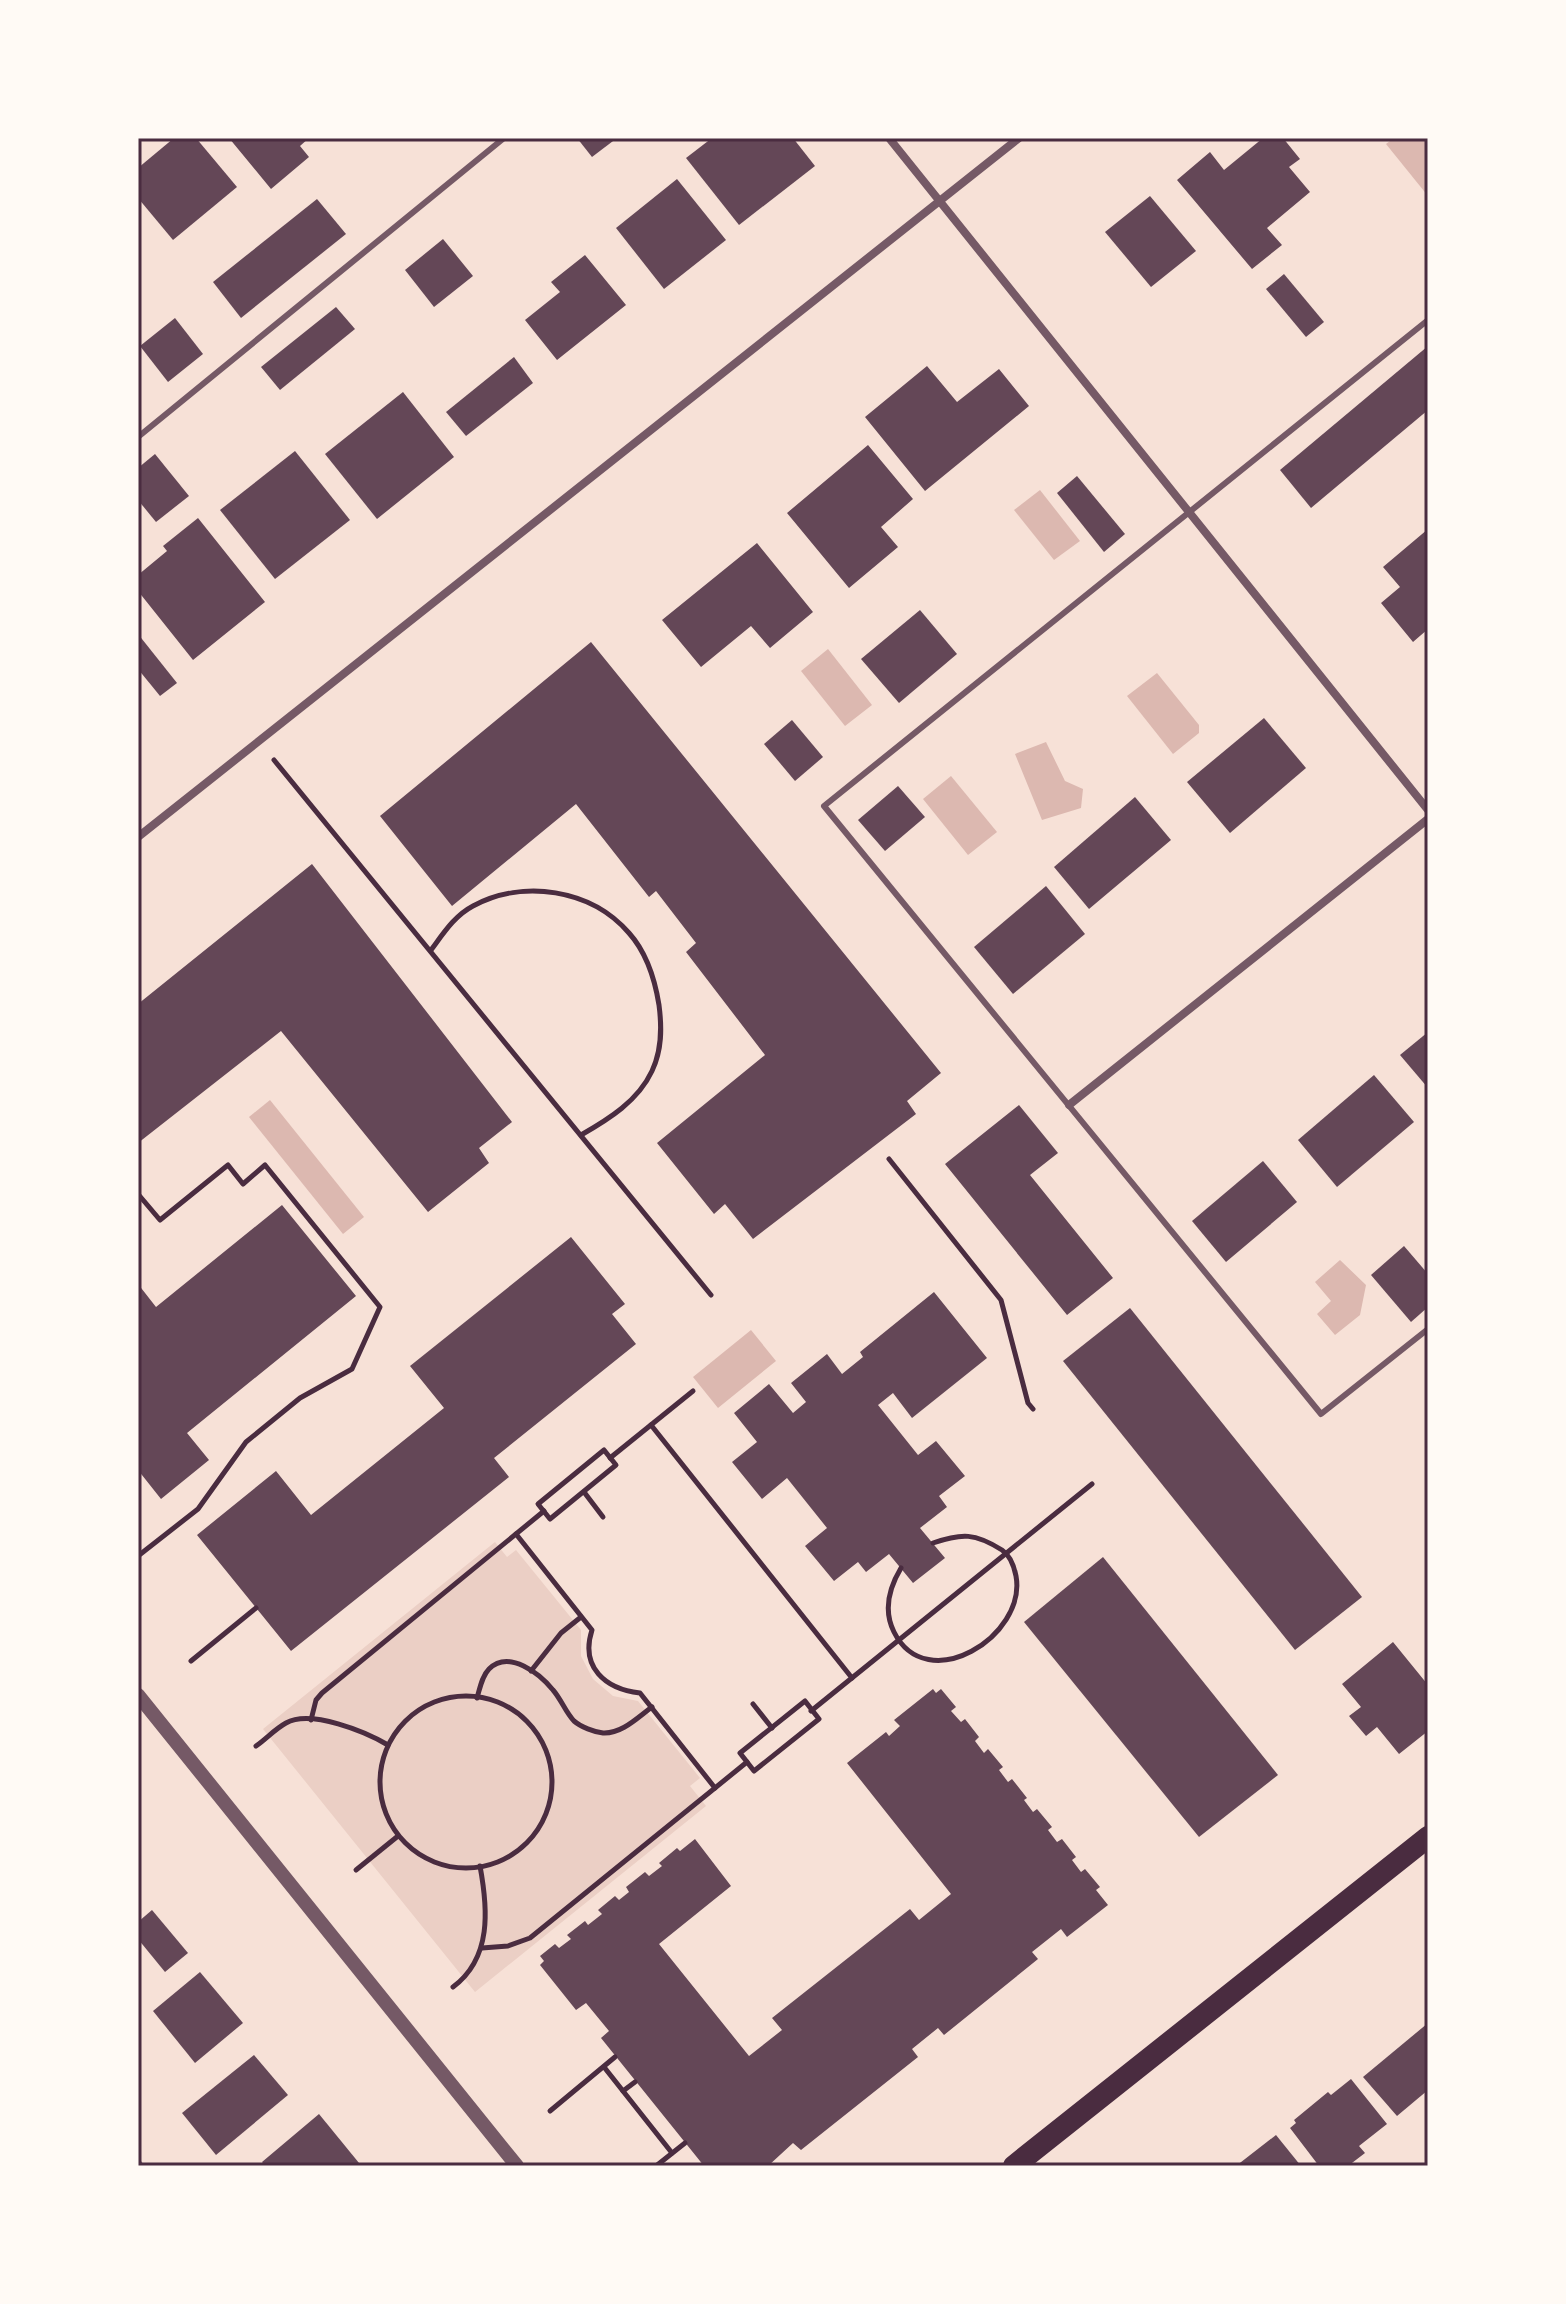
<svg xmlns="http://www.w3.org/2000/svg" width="1566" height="2304" font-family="Lora,serif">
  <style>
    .green { fill: #ebcfc5 }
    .water { fill: #dcb8b0 }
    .building { fill: #644757 }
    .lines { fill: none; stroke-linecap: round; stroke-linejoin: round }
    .path { stroke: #4a2c40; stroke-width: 5 }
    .service { stroke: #755966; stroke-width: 6 }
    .minor { stroke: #755966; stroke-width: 8 }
    .tertiary { stroke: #755966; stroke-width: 14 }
    .trunk { stroke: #4a2c40; stroke-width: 22 }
    .neatline { fill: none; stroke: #4a2c40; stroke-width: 3 }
  </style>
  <rect width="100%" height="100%" fill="#f7e1d7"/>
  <!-- green -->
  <polygon class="green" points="495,1542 507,1557 516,1550 581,1630 581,1656 593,1679 613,1696 638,1701 700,1778 690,1786 706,1806 475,1992 263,1729"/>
  <!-- water -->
  <g class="water">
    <polygon points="1394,138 1423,138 1428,144 1428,196 1386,144"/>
    <polygon points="1040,490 1080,541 1054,560 1014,510"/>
    <polygon points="828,649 872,705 845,726 801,671"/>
    <polygon points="1157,673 1199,725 1199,733 1173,754 1127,696"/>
    <polygon points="1046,742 1065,781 1083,789 1081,808 1042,820 1015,754"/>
    <polygon points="951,776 997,832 968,855 923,799"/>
    <polygon points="270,1100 364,1217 343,1234 249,1117"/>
    <polygon points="1340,1260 1366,1285 1360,1315 1335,1335 1317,1314 1331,1301 1315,1282"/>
    <polygon points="751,1330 776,1361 718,1408 693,1377"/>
  </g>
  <!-- building -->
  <g class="building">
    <polygon points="174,138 196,138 237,187 173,240 138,198 138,168"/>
    <polygon points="229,138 309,138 300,146 309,157 271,189"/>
    <polygon points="577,138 617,138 592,157"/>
    <polygon points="712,138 793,138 815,166 739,225 686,158"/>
    <polygon points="1263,138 1283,138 1300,159 1289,167 1310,192 1267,228 1282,245 1252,269 1177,180 1210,152 1224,170"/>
    <polygon points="677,179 726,240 664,289 616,228"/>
    <polygon points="1150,196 1196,251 1151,287 1105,232"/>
    <polygon points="317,199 346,234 241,318 213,282"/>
    <polygon points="443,239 473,276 434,307 405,270"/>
    <polygon points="585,255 626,305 557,360 525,320 560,292 551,282"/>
    <polygon points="1284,274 1324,322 1306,337 1266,289"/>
    <polygon points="336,307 355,329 280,390 261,367"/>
    <polygon points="175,318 203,354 168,382 140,346"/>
    <polygon points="1428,346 1428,410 1311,508 1280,470"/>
    <polygon points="514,357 533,383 466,436 446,412"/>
    <polygon points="927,366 957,402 999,369 1029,406 925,491 865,417"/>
    <polygon points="403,392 454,457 377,519 325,454"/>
    <polygon points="868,445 913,499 881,527 898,547 849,588 787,513"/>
    <polygon points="295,451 350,520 275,579 220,510"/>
    <polygon points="155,454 189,496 156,522 138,500 138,468"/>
    <polygon points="1077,476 1125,534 1104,552 1057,493"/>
    <polygon points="198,518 265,602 193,660 138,591 138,575 167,551 163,546"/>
    <polygon points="1428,529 1428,629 1413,642 1381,603 1400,587 1383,567"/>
    <polygon points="757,543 813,612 770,648 751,626 701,667 662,620"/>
    <polygon points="920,610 957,654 899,703 861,659"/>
    <polygon points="138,634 177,683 160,696 138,669"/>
    <polygon points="591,642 941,1073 907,1101 916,1114 753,1239 725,1204 714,1214 657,1143 765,1055 686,952 696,943 656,891 649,897 576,804 452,906 380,816"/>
    <polygon points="1264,718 1306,768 1230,833 1187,782"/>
    <polygon points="792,720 823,757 795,781 764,744"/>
    <polygon points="898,786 925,817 885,851 858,820"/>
    <polygon points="1135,797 1171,840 1089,909 1054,867"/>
    <polygon points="312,864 512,1122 479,1148 489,1163 428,1212 281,1031 138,1143 138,1004"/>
    <polygon points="1046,886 1085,934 1013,994 974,947"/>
    <polygon points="1428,1032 1428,1088 1400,1055"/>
    <polygon points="1374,1075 1414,1122 1337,1187 1298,1140"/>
    <polygon points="1019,1105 1058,1153 1030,1175 1113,1278 1067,1315 945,1164"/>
    <polygon points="1263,1161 1297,1202 1226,1262 1192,1221"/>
    <polygon points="282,1205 356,1296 187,1433 209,1460 161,1499 138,1470 138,1284 156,1307"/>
    <polygon points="571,1237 625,1304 612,1314 636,1344 494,1458 509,1477 291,1651 197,1535 276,1471 311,1515 444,1408 410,1366"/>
    <polygon points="1404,1246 1428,1274 1428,1307 1411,1322 1371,1275"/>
    <polygon points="934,1292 987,1358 912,1418 893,1393 878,1405 918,1455 936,1441 965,1476 939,1496 947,1507 920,1528 945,1558 913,1583 889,1554 866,1572 858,1562 834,1581 805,1546 827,1528 787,1478 762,1499 732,1462 757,1442 734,1413 769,1384 793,1413 806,1402 791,1383 827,1354 842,1374 863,1357 860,1352"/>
    <polygon points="1130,1308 1362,1597 1295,1650 1063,1361"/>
    <polygon points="1103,1557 1278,1775 1199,1837 1024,1622"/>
    <polygon points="1393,1642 1428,1685 1428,1731 1399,1754 1377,1727 1366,1736 1349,1716 1361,1707 1342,1684"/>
    <polygon points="933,1689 936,1693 941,1689 956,1707 951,1711 961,1722 965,1719 979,1737 975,1741 984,1753 988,1749 1003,1767 999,1770 1008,1782 1012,1779 1027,1798 1024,1800 1033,1812 1037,1809 1052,1827 1048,1830 1057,1842 1062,1839 1076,1857 1072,1860 1081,1872 1085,1869 1100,1887 1096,1890 1108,1905 1067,1937 1061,1929 1032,1952 1038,1959 944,2035 938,2028 912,2049 918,2057 801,2150 793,2143 768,2166 704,2166 601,2038 609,2031 586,2003 576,2010 540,1965 544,1961 540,1956 555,1944 559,1948 571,1939 567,1935 585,1921 588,1925 602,1914 598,1910 615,1896 619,1900 629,1892 626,1887 645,1872 649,1876 662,1866 659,1863 677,1848 680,1851 695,1839 731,1886 659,1944 749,2056 782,2030 772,2018 910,1909 919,1920 951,1894 847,1763 886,1732 889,1736 900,1726 894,1720"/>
    <polygon points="152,1910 188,1953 165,1972 138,1939 138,1922"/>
    <polygon points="200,1972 243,2023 195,2063 153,2011"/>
    <polygon points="1428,2023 1428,2090 1397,2116 1363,2077"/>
    <polygon points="254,2055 288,2095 216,2155 182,2113"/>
    <polygon points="1351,2079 1387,2124 1359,2146 1365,2153 1348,2166 1339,2166 1337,2163 1333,2166 1319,2166 1290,2128 1296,2123 1294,2120 1328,2092 1331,2095"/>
    <polygon points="319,2114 359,2163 355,2166 265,2166 262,2162"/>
    <polygon points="1276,2135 1301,2166 1236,2166"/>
  </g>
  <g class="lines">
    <!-- path -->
    <g class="path">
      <polyline points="274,760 711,1295"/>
      <path d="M431,950c12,-16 23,-34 42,-44 50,-27 118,-17 156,27 18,20 26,47 30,72 3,23 3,45 -7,66 -14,30 -43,48 -71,64"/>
      <polyline points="889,1159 1001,1300 1028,1403 1033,1409"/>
      <polyline points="138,1194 160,1220 228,1165 243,1184 265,1165 380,1307 352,1369 300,1398 246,1442 198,1509 138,1556"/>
      <polyline points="651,1425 852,1678"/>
      <polygon points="604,1450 616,1465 550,1519 538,1504"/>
      <polyline points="610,1458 693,1391"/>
      <polyline points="584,1492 603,1517"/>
      <path d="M516,1534l76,96c-12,37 13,59 48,63l75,95"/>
      <path d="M901,1568c-12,20 -18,42 -7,64 33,66 133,4 122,-56 -2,-10 -5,-20 -14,-26 -27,-17 -40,-17 -69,-7"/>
      <polyline points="191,1661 256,1608"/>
      <polyline points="531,1671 561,1633 581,1617"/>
      <circle cx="466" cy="1782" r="86"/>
      <path d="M477,1698c3,-10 5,-22 12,-29 20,-20 51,5 64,21 8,9 13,23 21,31 7,6 20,11 29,12 19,1 35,-16 49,-26"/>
      <polygon points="805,1701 819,1719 754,1771 740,1753"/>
      <polyline points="753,1704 772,1728"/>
      <polyline points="811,1711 1092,1484"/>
      <polyline points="311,1720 316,1700 322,1693 544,1511"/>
      <path d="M256,1746c10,-7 19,-17 30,-23 25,-14 80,9 102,22"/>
      <polyline points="356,1870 398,1836"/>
      <polyline points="482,1948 508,1946 530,1938 747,1762"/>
      <path d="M453,1987c39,-29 35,-78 27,-121"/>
      <polyline points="604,2067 672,2153"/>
      <polyline points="623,2091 635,2082"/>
      <polyline points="550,2111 615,2057"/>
      <polyline points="656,2166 685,2143"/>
    </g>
    <!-- service -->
    <g class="service">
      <polyline points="1428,320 824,806 1321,1414 1428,1329"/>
      <polyline points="138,437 504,138"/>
      <polyline points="138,2162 141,2166"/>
    </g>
    <!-- minor -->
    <g class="minor">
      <polyline points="889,138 1428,810"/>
      <polyline points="138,837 1019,138"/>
      <polyline points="1069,1105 1428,819"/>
    </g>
    <!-- tertiary -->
    <polyline class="tertiary" points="138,1695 517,2166"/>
    <!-- trunk -->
    <polyline class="trunk" points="1014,2166 1428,1837"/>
  </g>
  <!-- border -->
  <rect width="1566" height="2304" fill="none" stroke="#fffaf5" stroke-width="280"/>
  <rect x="140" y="140" width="1286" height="2024" class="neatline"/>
</svg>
